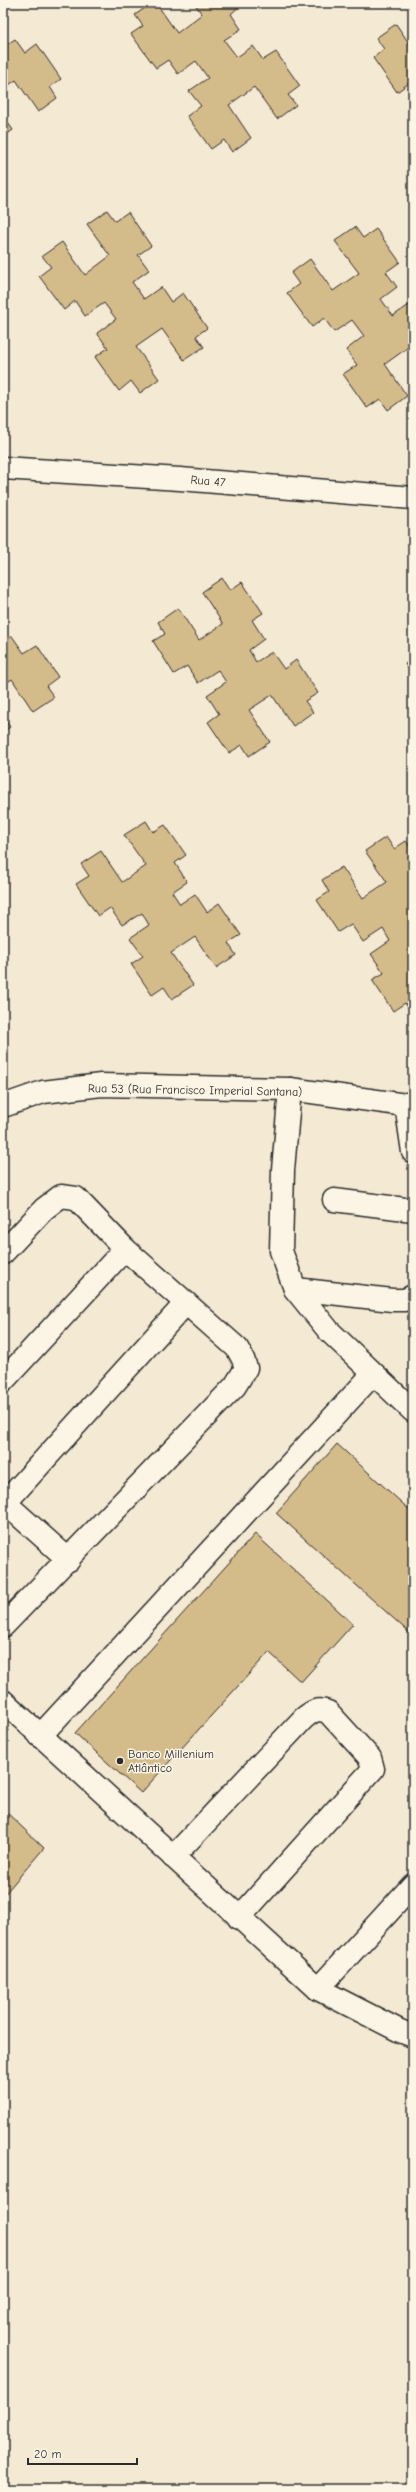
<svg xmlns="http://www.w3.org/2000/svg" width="416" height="2492" font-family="'Comic Neue',sans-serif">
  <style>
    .building { fill: #d4bb8a; stroke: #2b2b2b }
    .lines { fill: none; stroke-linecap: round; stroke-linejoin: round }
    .minor-casing { stroke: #2b2b2b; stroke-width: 25 }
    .minor { stroke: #fcf5e5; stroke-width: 22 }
    .poi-dot { fill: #2b2b2b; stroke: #fcf5e5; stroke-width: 1.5 }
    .labels { text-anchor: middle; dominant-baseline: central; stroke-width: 3; stroke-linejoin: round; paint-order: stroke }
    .street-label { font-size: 12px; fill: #2b2b2b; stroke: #fcf5e5 }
    .poi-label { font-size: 12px; fill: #2b2b2b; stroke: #fcf5e5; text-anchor: start }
  </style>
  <rect width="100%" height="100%" fill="#f4e9d3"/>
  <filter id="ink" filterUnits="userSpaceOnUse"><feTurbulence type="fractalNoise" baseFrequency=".025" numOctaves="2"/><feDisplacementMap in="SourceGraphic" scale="8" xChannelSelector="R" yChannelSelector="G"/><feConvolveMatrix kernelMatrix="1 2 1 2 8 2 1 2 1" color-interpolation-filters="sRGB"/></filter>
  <g filter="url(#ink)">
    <!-- building -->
    <g class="building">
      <polygon points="152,3 156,3 177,33 202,14 194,3 243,3 231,14 241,29 224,40 237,57 253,46 263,60 276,52 300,86 288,95 296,105 277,119 254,87 229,105 251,138 232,152 224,140 211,149 187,116 201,106 189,91 208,78 196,61 178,74 168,60 156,68 131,34 143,26 135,15"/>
      <polygon points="396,24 413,49 413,89 409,83 397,92 373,58 384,49 376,38"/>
      <polygon points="15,39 25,53 37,44 61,79 50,87 57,98 38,112 16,80 3,89 3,47"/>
      <polygon points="3,116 13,130 3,137"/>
      <polygon points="107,210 115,221 128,212 151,246 138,255 149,270 132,282 144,299 161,287 171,302 183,293 207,328 196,336 204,347 184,360 162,329 136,347 159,379 140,393 131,381 119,391 95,357 108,348 97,333 116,319 104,303 85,316 75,301 64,310 39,276 51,267 42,256 62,242 85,275 110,256 87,224"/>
      <polygon points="355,227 363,238 376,229 400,262 386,272 397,287 381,299 393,316 409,305 413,310 413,350 410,346 385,364 407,396 388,410 380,399 367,408 343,374 357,365 346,350 364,336 352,320 334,332 324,318 312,327 287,293 299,284 291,273 310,259 333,291 359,273 335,241"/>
      <polygon points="222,578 230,590 242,582 263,613 252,620 264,639 249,650 256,662 272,652 284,669 296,660 318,693 305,701 313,712 293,726 272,695 249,710 270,742 249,756 242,745 229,753 208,722 219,714 207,695 226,682 218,670 198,683 187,666 174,674 153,641 165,634 158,622 178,608 199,640 223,624 202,592"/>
      <polygon points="12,636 24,653 37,645 58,677 46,686 54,697 33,711 12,679 3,685 3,643"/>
      <polygon points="413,659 413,677 405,664"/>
      <polygon points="3,717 10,727 3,732"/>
      <polygon points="146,821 153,832 165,825 186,855 175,863 187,882 172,892 180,904 195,894 207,912 219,903 241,935 228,943 236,955 216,968 195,937 171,953 193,985 172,999 164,987 152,995 131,964 143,956 130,938 149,925 142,913 122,925 110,908 98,916 76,884 89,876 81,864 101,851 122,882 146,866 124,835"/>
      <polygon points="386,837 394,849 406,841 413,851 413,1015 405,1003 393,1011 372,980 384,973 371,954 390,941 383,929 363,942 351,924 338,932 317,900 329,892 322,880 342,867 363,898 387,882 365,851"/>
      <polygon points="337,1444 413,1513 413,1636 276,1513"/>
      <polygon points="255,1534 353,1624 301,1682 269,1652 141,1793 75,1733"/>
      <polygon points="3,1809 44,1848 3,1896"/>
    </g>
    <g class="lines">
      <!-- minor casing -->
      <g class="minor-casing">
        <g id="minor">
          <polyline points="3,468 180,479 413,498"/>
          <polyline points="290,1089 283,1170 281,1251 295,1289 329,1331 413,1411"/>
          <polyline points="406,1104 413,1152"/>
          <polyline points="3,1106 43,1092 101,1085 290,1089 413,1106"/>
          <polyline points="334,1200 413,1210"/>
          <polyline points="3,1253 44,1209 61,1196 76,1198 125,1249 237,1348 243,1359 246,1368 235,1386 3,1626"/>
          <polyline points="295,1289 392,1300 405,1300 413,1296"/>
          <polyline points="3,1381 125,1249"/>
          <polyline points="3,1501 69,1560"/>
          <polyline points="5,1503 186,1303"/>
          <polyline points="3,1701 318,1989 400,2031 413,2036"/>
          <polyline points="40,1736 373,1374"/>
          <path d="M173,1857l131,-139c9,-7 13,-10 24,-6l42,46 3,11 -134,149"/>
          <polyline points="318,1989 413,1885"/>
        </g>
      </g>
      <!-- minor -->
      <use href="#minor" class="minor"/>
    </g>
  </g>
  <!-- markers -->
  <circle class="poi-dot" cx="120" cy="1761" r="4"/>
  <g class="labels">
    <!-- street labels -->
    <g class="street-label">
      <text transform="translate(208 481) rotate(5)">Rua 47</text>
      <text transform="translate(195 1090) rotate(1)">Rua 53 (Rua Francisco Imperial Santana)</text>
    </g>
    <!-- poi labels -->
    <g class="poi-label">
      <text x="128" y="1754">Banco Millenium<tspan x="128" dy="14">Atlântico</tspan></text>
    </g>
  </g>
  <!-- margin -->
  <rect width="416" height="2492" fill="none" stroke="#fcf5e5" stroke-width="16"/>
  <rect x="8" y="8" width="400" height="2476" fill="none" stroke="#2b2b2b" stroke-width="1.5" filter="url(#ink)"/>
  <!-- scale -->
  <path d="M28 2458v6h109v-6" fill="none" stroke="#2b2b2b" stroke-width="2"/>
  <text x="34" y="2458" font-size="12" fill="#2b2b2b" stroke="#fcf5e5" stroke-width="3" paint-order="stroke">20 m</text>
</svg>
